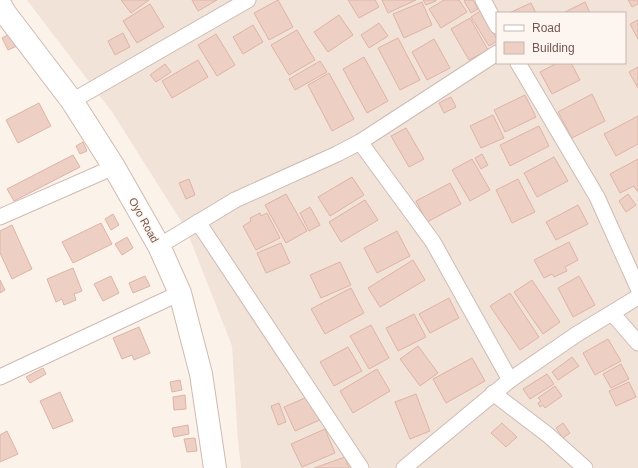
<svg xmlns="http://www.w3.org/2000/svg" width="638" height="468" font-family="Arial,sans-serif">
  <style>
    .residential { fill: #f2e3d9; fill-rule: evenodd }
    .building { fill: #edcfc4; stroke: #dfb3a6 }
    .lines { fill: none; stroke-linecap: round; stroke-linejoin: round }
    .street-casing { stroke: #cebbb3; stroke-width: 17 }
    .secondary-casing { stroke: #d0bab1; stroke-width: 24 }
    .street { stroke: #fff; stroke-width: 15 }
    .secondary { stroke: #fff; stroke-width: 22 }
    .labels { text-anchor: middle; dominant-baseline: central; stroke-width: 3; stroke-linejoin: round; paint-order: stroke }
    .street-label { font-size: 11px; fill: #73574f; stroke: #fdf6f0 }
  </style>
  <rect width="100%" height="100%" fill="#fbf2ea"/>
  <!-- residential -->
  <path class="residential" d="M27,0h611v468h-397l-3,-27 -6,-95 -46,-117 -74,-117zM497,13h128v50h-128z"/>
  <!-- building -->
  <g class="building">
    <polygon points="121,0 149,0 131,13"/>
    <polygon points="192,0 217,0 198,11"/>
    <polygon points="278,0 293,27 269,40 254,13"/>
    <polygon points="348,0 375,0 379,7 359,18"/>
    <polygon points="382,0 416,0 388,13"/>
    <polygon points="423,0 436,0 436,1 426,5"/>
    <polygon points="444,0 459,0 467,12 441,28 429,9"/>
    <polygon points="465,0 473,0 478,9 471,13 464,1"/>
    <polygon points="628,0 638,0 638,4 632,7"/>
    <polygon points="422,2 432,25 404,38 393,14"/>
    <polygon points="585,2 590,13 563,13"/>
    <polygon points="531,3 536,13 509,13"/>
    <polygon points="150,4 164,27 137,43 123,21"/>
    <polygon points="480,11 497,39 497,41 489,46 471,17"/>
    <polygon points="339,15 353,35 328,52 314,32"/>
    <polygon points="470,18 488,50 469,60 451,29"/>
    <polygon points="638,20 638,39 630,24"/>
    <polygon points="379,23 388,36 369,48 361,35"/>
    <polygon points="253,25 263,42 243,54 233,37"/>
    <polygon points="297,30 315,60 289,75 271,45"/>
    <polygon points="123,33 130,47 115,55 108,41"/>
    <polygon points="10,34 17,46 8,50 2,38"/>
    <polygon points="216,34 235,65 217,76 198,45"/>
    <polygon points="398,38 420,80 400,90 378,48"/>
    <polygon points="434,39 450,68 427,80 412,52"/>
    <polygon points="364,57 388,101 367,113 343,69"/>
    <polygon points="198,60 208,77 172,98 162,81"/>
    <polygon points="320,61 327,72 295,90 289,79"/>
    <polygon points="557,63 571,63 580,80 552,94 540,72"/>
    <polygon points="165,64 171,72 156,82 150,75"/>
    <polygon points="638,67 638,88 629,72"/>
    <polygon points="329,73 354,119 332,131 308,85"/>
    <polygon points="592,94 605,121 572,138 558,112"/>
    <polygon points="525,95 536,117 505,132 494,110"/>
    <polygon points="451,97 456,107 444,113 439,103"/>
    <polygon points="39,103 51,126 18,143 6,120"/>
    <polygon points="493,115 504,138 481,148 470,126"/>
    <polygon points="638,116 638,144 616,156 604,134"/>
    <polygon points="539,126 549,146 510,166 500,145"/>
    <polygon points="406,128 424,159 409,167 391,136"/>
    <polygon points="83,142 87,151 80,154 76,146"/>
    <polygon points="482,154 488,165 481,169 475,158"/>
    <polygon points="73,155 80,167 14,201 7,189"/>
    <polygon points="554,157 568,181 537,197 524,173"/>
    <polygon points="472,159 490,190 470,201 452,170"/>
    <polygon points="638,159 638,191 637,191 634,186 620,193 610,174"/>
    <polygon points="352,177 364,195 330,216 318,197"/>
    <polygon points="189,179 195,195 186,199 179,183"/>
    <polygon points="518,179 535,212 512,223 496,190"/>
    <polygon points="450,183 461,204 427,222 416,201"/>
    <polygon points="286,194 307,231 286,243 265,205"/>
    <polygon points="628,194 636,205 626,212 619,201"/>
    <polygon points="365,200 378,220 341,242 329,222"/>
    <polygon points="578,205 588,224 556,240 546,222"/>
    <polygon points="310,207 320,225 309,231 300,213"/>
    <polygon points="260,213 261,216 267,213 280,238 256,250 243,226 251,221 250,218"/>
    <polygon points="113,214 119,225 111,230 105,219"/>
    <polygon points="101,223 112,244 73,263 62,242"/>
    <polygon points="12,225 32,269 12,279 0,253 0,231"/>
    <polygon points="397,231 410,256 377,273 364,248"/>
    <polygon points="127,237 133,248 122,255 115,244"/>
    <polygon points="569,242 578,260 565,267 567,271 554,277 552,274 544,278 534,260"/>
    <polygon points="281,243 290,263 266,273 257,253"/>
    <polygon points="413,260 425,280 380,307 368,288"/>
    <polygon points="340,262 351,285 321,298 310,275"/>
    <polygon points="73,268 82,291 74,294 76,300 64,305 62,299 56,302 47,279"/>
    <polygon points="111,276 119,293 103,301 94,284"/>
    <polygon points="145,276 150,286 133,293 129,283"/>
    <polygon points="579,276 595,305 573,317 558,288"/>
    <polygon points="0,280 5,290 0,293"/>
    <polygon points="532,280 560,322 543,334 514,292"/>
    <polygon points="351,288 364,313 325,334 311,309"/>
    <polygon points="510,293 539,337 520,350 490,306"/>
    <polygon points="449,298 459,318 430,333 419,314"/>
    <polygon points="414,314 426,337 398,351 386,328"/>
    <polygon points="371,325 389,358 369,369 350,336"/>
    <polygon points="139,327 150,353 134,360 132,355 122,359 113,338"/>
    <polygon points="608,339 621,361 595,375 583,353"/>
    <polygon points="418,346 438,373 420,386 400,359"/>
    <polygon points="348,347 362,371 334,386 320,362"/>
    <polygon points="572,357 579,366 558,380 552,372"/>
    <polygon points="472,358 485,381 446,403 433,379"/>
    <polygon points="621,364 629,379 611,388 603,374"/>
    <polygon points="43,368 46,374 30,383 26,377"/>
    <polygon points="377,369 390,391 353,413 340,391"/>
    <polygon points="547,374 554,384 530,399 523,389"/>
    <polygon points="180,380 182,390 172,392 170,382"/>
    <polygon points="629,382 636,397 616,406 609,391"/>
    <polygon points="555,386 562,396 545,408 543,405 540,407 538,403 541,401 538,398"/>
    <polygon points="60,392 73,421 53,429 40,401"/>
    <polygon points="416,394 430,431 410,439 395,402"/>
    <polygon points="185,395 186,409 174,410 173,397"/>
    <polygon points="312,395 322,419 295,431 284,407"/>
    <polygon points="279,403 286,422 278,425 271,406"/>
    <polygon points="502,423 517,437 506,447 491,433"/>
    <polygon points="563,423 570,433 563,438 556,428"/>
    <polygon points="188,425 189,434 174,437 172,428"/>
    <polygon points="325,429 335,453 302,467 291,444"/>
    <polygon points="7,431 18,454 0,462 0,435"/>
    <polygon points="195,438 197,451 187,452 184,439"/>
    <polygon points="345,457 349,468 314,468"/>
  </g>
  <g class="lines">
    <!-- street casing -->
    <g class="street-casing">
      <g id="street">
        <polyline points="483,0 497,26"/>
        <polyline points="518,63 597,197 638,288"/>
        <polyline points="72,101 248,0"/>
        <polyline points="360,142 433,242 510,380"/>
        <polyline points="0,217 114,167"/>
        <polyline points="198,222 361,468"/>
        <polyline points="159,246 235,200 337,154 360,142 497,53"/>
        <polyline points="612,313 638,343"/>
        <polyline points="0,377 180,293"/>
        <polyline points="493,393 548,435 585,468"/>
        <polyline points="404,468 510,380 577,334 638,297"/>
      </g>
    </g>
    <!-- secondary casing -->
    <g class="secondary-casing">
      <polyline id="secondary" points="0,4 5,13 72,101 114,167 159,246 180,293 201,374 215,468"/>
    </g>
    <!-- street -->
    <use href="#street" class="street"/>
    <!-- secondary -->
    <use href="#secondary" class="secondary"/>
  </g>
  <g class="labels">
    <!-- street labels -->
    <g class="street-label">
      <text transform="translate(144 220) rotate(61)">Oyo Road</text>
    </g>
  </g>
  <!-- legend -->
  <rect x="496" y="12" width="130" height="52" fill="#fdf6f0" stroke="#c6b6b0"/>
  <rect x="504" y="25" width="20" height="6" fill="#ffffff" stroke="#c6b6b0"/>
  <text x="532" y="32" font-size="12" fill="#73574f">Road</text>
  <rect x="504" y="42" width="20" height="12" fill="#edcfc4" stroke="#c6b6b0"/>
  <text x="532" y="52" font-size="12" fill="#73574f">Building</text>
</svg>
